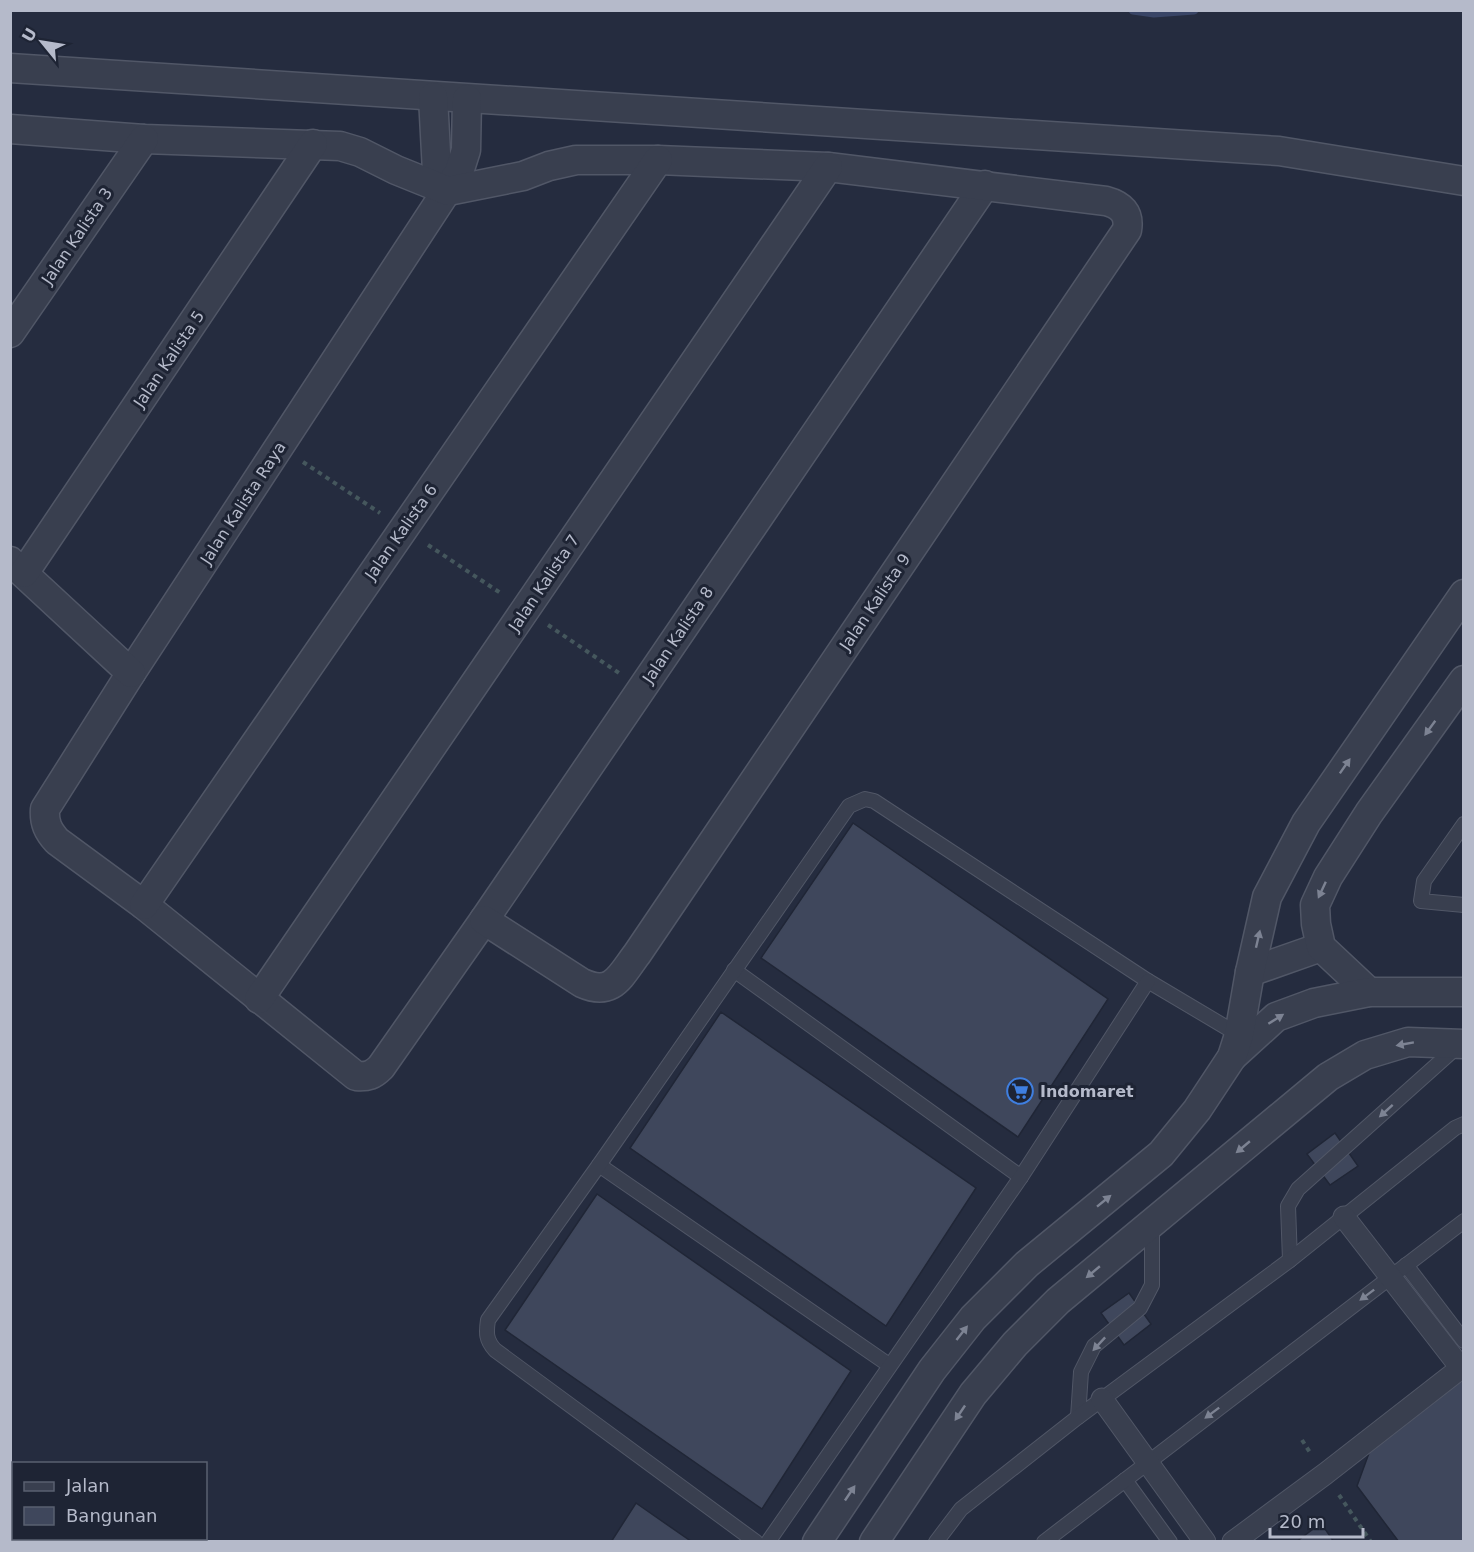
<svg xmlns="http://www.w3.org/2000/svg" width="1474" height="1552" font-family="'DejaVu Sans',sans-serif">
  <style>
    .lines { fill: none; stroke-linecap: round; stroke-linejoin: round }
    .stream { stroke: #394566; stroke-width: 9 }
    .building { fill: #3f475c; stroke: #202636; stroke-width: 1.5 }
    .service-casing { stroke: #515767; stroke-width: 16 }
    .pedestrian-casing { stroke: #515767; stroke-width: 23 }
    .minor-casing { stroke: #515767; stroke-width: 31 }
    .path { stroke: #45575d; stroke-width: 4; stroke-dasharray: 4.5 4.5; stroke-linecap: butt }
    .service { stroke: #393f4f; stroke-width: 14 }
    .pedestrian { stroke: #393f4f; stroke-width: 21 }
    .minor { stroke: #393f4f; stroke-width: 28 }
    .oneway { fill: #7d8393 }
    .labels { text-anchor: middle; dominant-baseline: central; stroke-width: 6; stroke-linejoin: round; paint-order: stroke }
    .street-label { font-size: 16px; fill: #b5baca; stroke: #1e2434 }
    .poi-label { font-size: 16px; font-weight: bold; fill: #b5baca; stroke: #1e2434; text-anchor: start }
  </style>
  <rect width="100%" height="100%" fill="#252c3f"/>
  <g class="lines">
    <!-- stream -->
    <polyline class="stream" points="1133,10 1154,13 1194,10"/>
  </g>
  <!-- building -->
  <g class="building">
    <polygon points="853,823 1108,999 1018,1137 761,958"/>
    <polygon points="721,1012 976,1188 886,1326 630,1148"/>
    <polygon points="1335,1133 1358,1166 1330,1185 1307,1154"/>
    <polygon points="597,1194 851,1371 762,1509 505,1330"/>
    <polygon points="1129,1293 1151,1324 1124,1345 1101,1313"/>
    <polygon points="1464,1376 1464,1542 1399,1542 1357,1486 1373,1442"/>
    <polygon points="636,1503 692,1542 611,1542"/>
    <polygon points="1321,1523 1334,1542 1296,1542"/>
  </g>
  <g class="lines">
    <!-- service casing -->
    <g class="service-casing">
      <g id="service">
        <polyline points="1464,824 1424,881 1421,901 1464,905"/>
        <polyline points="734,970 1021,1177"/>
        <polyline points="599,1165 889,1365"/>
        <polyline points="1290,1260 1288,1206 1298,1189 1459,1045"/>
        <polyline points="1406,1265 1464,1341"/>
        <polyline points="1078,1417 1081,1372 1094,1346 1140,1308 1152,1285 1152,1225"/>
        <polyline points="1125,1480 1170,1542"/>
        <path d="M756,1542l-261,-192c-9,-10 -9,-17 -7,-30l111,-155 250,-359 16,-7 9,2 274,180 91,54"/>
        <polyline points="768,1542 1021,1177 1148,981"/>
        <polyline points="936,1542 961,1509 1078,1417 1290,1260 1455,1128 1464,1124"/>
        <polyline points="1044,1542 1464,1221"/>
      </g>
    </g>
    <!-- pedestrian casing -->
    <g class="pedestrian-casing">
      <g id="pedestrian">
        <polyline points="1102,1399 1205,1542"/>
        <polyline points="1233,1542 1325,1474 1461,1368 1344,1217"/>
      </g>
    </g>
    <!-- minor casing -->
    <g class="minor-casing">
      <g id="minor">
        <polyline points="10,68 1279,151 1464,181"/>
        <polyline points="433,97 437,172 448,191"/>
        <path d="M467,99l-1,51 -7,22 -328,501 -86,136c-1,14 3,22 12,32l87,64 212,171c12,1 17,-1 25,-9l103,-147 501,-735"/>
        <path d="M10,129l134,10 196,7 20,6 36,18 52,21 75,-15 26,-10 27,-6h82l170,7 278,34c15,4 24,12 21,29l-490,724c-17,22 -24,43 -55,29l-98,-63"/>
        <polyline points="10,333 144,139"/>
        <polyline points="10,561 131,673"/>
        <polyline points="24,573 313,144"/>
        <polyline points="144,905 658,160"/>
        <polyline points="1250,972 1321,947"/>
        <polyline points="1369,992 1321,947 1316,924 1315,905 1328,877 1369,813 1464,680"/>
        <polyline points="259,999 828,167"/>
        <polyline points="1232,1057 1276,1017 1314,1003 1369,992 1464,992"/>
        <polyline points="817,1542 932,1370 973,1318 1027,1264 1161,1154 1197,1110 1232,1057 1239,1035 1250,972 1267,897 1306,823 1464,594"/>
        <polyline points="874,1542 973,1394 1015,1344 1058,1301 1328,1077 1365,1055 1408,1042 1464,1044"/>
      </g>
    </g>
    <!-- path -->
    <g class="path">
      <polyline points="303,462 380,513"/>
      <polyline points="428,545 502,594"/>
      <polyline points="548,625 619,673"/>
      <polyline points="1302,1440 1311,1454"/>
      <polyline points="1339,1495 1371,1542"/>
    </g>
    <!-- service -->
    <use href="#service" class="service"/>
    <!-- pedestrian -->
    <use href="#pedestrian" class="pedestrian"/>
    <!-- minor -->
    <use href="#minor" class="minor"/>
  </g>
  <!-- one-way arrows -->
  <defs><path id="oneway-solid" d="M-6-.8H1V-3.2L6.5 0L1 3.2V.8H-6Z" transform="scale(1.5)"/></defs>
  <g class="oneway">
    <use href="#oneway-solid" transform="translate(1430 728) rotate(126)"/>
    <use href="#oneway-solid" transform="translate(1345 766) rotate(-55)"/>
    <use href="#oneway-solid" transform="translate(1322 890) rotate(115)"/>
    <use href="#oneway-solid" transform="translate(1258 939) rotate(-77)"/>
    <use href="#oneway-solid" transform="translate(1276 1019) rotate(-32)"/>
    <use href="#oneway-solid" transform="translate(1405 1044) rotate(170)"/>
    <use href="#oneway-solid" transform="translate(1386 1111) rotate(138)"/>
    <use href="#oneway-solid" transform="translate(1243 1147) rotate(140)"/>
    <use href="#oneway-solid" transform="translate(1104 1201) rotate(-39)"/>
    <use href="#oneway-solid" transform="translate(1093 1272) rotate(140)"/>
    <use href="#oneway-solid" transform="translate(1367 1295) rotate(143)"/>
    <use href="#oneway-solid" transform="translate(962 1333) rotate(-52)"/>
    <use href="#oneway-solid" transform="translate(1099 1344) rotate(133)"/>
    <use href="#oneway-solid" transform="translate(960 1413) rotate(124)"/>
    <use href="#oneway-solid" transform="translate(1212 1413) rotate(143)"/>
    <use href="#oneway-solid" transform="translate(850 1493) rotate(-56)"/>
  </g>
  <!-- icons -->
  <defs>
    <g id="supermarket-ring" transform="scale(1.35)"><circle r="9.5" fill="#1e2434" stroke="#3f7fe0" stroke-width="1.5"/><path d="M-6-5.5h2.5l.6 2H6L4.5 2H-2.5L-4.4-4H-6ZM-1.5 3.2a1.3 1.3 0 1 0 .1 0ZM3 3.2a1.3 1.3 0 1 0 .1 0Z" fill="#3f7fe0"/></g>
  </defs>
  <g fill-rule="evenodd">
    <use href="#supermarket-ring" x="1020" y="1091"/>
  </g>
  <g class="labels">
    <!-- street labels -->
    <g class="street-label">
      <text transform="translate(77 236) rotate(-56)">Jalan Kalista 3</text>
      <text transform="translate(169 359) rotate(-56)">Jalan Kalista 5</text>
      <text transform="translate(243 503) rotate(-57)">Jalan Kalista Raya</text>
      <text transform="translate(401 532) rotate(-55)">Jalan Kalista 6</text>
      <text transform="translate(544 583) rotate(-56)">Jalan Kalista 7</text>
      <text transform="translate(875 602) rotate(-56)">Jalan Kalista 9</text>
      <text transform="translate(678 635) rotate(-56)">Jalan Kalista 8</text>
    </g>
    <!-- poi labels -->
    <g class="poi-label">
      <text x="1040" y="1091">Indomaret</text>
    </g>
  </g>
  <!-- border -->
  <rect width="1474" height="1552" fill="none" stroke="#b5baca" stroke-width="24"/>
  <!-- legend -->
  <rect x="12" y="1462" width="195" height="78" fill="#1e2434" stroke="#5a6070" stroke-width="1.5"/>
  <rect x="24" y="1482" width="30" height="9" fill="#393f4f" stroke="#5a6070" stroke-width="1.5"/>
  <text x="66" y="1492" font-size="18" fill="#b5baca">Jalan</text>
  <rect x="24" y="1507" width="30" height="18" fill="#3f475c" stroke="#5a6070" stroke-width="1.5"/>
  <text x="66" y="1522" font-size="18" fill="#b5baca">Bangunan</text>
  <!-- north arrow -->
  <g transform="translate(42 42) rotate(300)" stroke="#1e2434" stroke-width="4.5" paint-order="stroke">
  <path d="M0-4.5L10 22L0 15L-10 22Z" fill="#b5baca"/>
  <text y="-9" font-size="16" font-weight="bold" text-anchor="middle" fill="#b5baca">U</text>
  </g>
  <!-- scale -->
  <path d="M1270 1528v9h93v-9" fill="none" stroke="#b5baca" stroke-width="3"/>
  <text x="1279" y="1528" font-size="18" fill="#b5baca" stroke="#1e2434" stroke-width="4.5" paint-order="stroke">20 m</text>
</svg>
